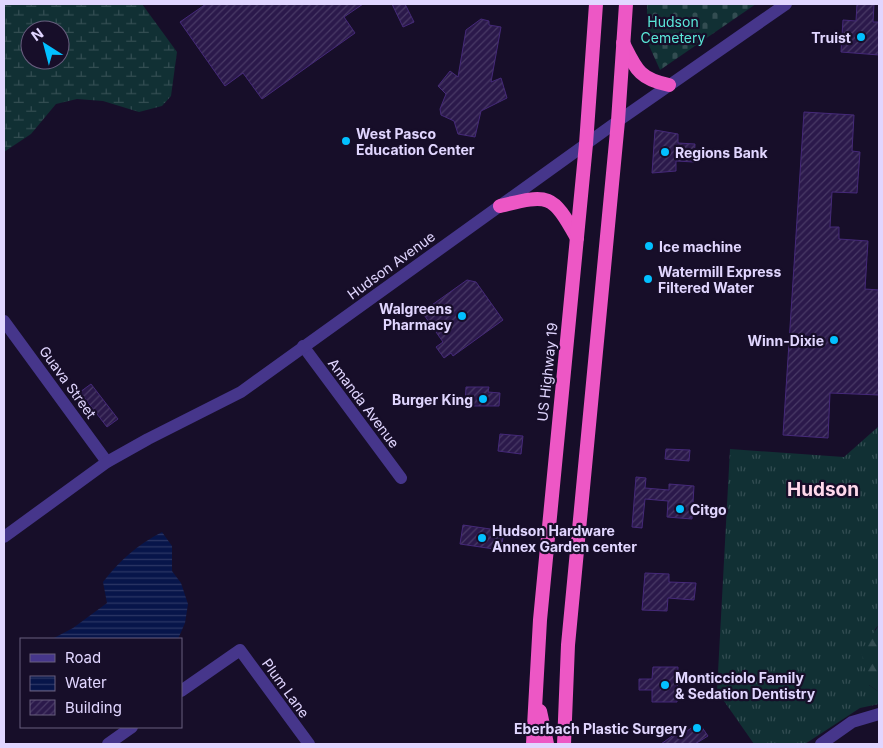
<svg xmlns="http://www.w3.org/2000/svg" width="883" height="748" font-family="Inter,sans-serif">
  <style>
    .grass { fill: url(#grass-tufts) }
    .forest { fill: url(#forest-firs) }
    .wetland { fill: url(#wetland-marsh); fill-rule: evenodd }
    .cemetery { fill: url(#cemetery-stones) }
    .water { fill: url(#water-rules) }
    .building { fill: url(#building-hatch); stroke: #452979 }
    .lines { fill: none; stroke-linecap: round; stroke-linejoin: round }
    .minor { stroke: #46368b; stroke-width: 12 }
    .tertiary { stroke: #46368b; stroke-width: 12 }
    .trunk { stroke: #ed57c5; stroke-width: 14 }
    .poi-dot { fill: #02c0ff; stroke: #170e29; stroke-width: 2 }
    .labels { text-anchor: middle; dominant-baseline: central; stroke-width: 4.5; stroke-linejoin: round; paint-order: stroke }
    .park-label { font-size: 14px; fill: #5ae8d9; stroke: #170e29 }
    .poi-label { font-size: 14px; font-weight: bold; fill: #e1d6ff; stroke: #170e29; text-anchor: start }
    .street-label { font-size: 14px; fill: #e1d6ff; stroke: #170e29 }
    .district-label { font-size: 19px; font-weight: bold; fill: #ffd8eb; stroke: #170e29 }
  </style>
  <defs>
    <pattern id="grass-tufts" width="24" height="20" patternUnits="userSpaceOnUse" patternTransform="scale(1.25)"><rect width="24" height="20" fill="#113034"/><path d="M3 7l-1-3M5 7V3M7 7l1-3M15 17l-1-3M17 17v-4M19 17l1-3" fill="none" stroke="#334d52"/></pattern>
    <pattern id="forest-firs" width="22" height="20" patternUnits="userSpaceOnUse" patternTransform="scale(1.25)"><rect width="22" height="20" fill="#113034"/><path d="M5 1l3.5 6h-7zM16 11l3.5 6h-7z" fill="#334d52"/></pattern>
    <pattern id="wetland-marsh" width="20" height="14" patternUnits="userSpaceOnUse" patternTransform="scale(1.25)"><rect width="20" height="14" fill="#113034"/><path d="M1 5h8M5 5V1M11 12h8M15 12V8" fill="none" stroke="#334d52"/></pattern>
    <pattern id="cemetery-stones" width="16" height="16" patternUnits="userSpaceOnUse" patternTransform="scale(1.25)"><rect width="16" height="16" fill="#113034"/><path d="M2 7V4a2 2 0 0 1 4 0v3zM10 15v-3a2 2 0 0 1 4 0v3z" fill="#334d52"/></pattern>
    <pattern id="water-rules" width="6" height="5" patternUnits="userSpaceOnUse" patternTransform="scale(1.25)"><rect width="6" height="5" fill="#07154a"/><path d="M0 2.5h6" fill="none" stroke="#2b3665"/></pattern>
    <pattern id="building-hatch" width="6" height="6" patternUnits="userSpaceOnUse" patternTransform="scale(1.25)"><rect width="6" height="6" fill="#2b194b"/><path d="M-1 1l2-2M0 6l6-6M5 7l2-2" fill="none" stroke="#493a66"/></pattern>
  </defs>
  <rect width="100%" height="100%" fill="#170e29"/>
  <!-- grass -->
  <polygon class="grass" points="879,426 879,625 875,629 869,685 879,692 879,704 860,708 805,744 754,744 717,691 730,449 844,457"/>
  <!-- forest -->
  <polygon class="forest" points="879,625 879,692 869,685 861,651"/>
  <!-- wetland -->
  <path class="wetland" d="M4,4h138l35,48 -6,44 -9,10 -23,6 -36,-11 -26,-2 -21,5 -25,30 -27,18zM30,30h30v30h-30z"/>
  <!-- cemetery -->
  <polygon class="cemetery" points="647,4 756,4 660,70 647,41"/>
  <!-- water -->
  <path class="water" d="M162,532l10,14v25l9,12 7,21 -3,19 -7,16h-126l21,-11 34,-25 -4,-21c17,-22 34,-37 59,-50z"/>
  <!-- building -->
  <g class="building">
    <polygon points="206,4 363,4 344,17 355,33 262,99 243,73 225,86 180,22"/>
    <polygon points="392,4 405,4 414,22 403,27"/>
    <polygon points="857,4 874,4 873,22 879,22 879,55 841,52 843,20 856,21"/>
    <polygon points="481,19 489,21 489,25 501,27 491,82 501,78 507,98 481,111 475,137 458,134 454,121 441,115 440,109 446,94 438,86 450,71 458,77 466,30"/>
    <polygon points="804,112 854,115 852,151 860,152 857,193 832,192 830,227 839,227 839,239 868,241 865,289 879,290 879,395 830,393 828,438 783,435"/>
    <polygon points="655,130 678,134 678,143 695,144 694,162 676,161 676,171 652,173"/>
    <polygon points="467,280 476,282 503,320 453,356 451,353 444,358 436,347 443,342 422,312"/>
    <polygon points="91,384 118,419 107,427 80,392"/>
    <polygon points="466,387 489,387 488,392 500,393 499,406 465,406"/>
    <polygon points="500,434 523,436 521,454 498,451"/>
    <polygon points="666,449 690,450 689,461 665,459"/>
    <polygon points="636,477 646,478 645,488 669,490 669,484 694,486 692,519 667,517 668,501 645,499 642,528 632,527"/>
    <polygon points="463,525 504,531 501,550 460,544"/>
    <polygon points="645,573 669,574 669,582 696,583 694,600 668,598 667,611 642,610"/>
    <polygon points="653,667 678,667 677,702 652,702 652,690 639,690 639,679 652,679"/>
    <polygon points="699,723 708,736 695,744 661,744 675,734 678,737"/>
  </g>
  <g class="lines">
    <!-- minor -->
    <g class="minor">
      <polyline points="4,321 107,462"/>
      <polyline points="303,346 401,478"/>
      <polyline points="181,691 240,650 309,744"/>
      <polyline points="108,744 132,727"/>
      <polyline points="821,744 852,722 879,714"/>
    </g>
    <!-- tertiary -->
    <polyline class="tertiary" points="4,537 107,462 148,439 241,392 618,121 786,4"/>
    <!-- trunk -->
    <g class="trunk">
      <path d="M623,43c13,26 16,36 46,42"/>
      <path d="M500,206c49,-12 52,-13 77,32"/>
      <polyline points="540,711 547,744"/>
      <polyline points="533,744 540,620 586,144 596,4"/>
      <polyline points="564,744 568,645 618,121 626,4"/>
    </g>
  </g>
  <!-- markers -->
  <g class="poi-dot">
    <circle cx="861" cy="37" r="5"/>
    <circle cx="346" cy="141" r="5"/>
    <circle cx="665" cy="152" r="5"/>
    <circle cx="649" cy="246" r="5"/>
    <circle cx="648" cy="279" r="5"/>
    <circle cx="462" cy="316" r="5"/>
    <circle cx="834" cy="340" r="5"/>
    <circle cx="483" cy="399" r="5"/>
    <circle cx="680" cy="509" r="5"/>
    <circle cx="482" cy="538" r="5"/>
    <circle cx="665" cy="685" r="5"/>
    <circle cx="697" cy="728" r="5"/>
  </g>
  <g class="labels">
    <!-- park labels -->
    <g class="park-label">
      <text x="673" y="21">Hudson<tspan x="673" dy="16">Cemetery</tspan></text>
    </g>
    <!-- poi labels -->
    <g class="poi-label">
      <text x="851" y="37" text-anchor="end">Truist</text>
      <text x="356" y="133">West Pasco<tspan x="356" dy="16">Education Center</tspan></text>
      <text x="675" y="152">Regions Bank</text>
      <text x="659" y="246">Ice machine</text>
      <text x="658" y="271">Watermill Express<tspan x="658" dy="16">Filtered Water</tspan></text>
      <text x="452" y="308" text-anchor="end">Walgreens<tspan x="452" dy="16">Pharmacy</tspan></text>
      <text x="824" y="340" text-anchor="end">Winn-Dixie</text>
      <text x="473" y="399" text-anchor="end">Burger King</text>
      <text x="690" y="509">Citgo</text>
      <text x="492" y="530">Hudson Hardware<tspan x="492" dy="16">Annex Garden center</tspan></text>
      <text x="675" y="677">Monticciolo Family<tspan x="675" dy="16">&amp; Sedation Dentistry</tspan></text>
      <text x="687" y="728" text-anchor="end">Eberbach Plastic Surgery</text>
    </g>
    <!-- street labels -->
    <g class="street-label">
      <text transform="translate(391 265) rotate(-36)">Hudson Avenue</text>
      <text transform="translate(547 372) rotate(-84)">US Highway 19</text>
      <text transform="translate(68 382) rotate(54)">Guava Street</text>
      <text transform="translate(364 403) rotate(53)">Amanda Avenue</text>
      <text transform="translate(286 688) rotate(54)">Plum Lane</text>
    </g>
    <!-- district labels -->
    <g class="district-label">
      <text x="823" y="489">Hudson</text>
    </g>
  </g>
  <!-- border -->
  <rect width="883" height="748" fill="none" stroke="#e1d6ff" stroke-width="10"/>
  <!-- legend -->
  <rect x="20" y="638" width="162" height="90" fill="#170e29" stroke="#685e7f"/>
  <rect x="30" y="654" width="25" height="8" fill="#46368b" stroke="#685e7f"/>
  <text x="65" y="663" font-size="15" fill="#e1d6ff">Road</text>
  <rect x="30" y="676" width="25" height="15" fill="url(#water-rules)" stroke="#685e7f"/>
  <text x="65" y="688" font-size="15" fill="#e1d6ff">Water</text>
  <rect x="30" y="700" width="25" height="15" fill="url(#building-hatch)" stroke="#685e7f"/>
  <text x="65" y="713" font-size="15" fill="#e1d6ff">Building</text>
  <!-- north arrow -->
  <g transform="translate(45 45) rotate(324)"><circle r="24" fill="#170e29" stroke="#685e7f"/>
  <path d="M0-4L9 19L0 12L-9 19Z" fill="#02c0ff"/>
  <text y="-8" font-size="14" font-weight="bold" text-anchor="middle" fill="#e1d6ff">N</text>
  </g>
</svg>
